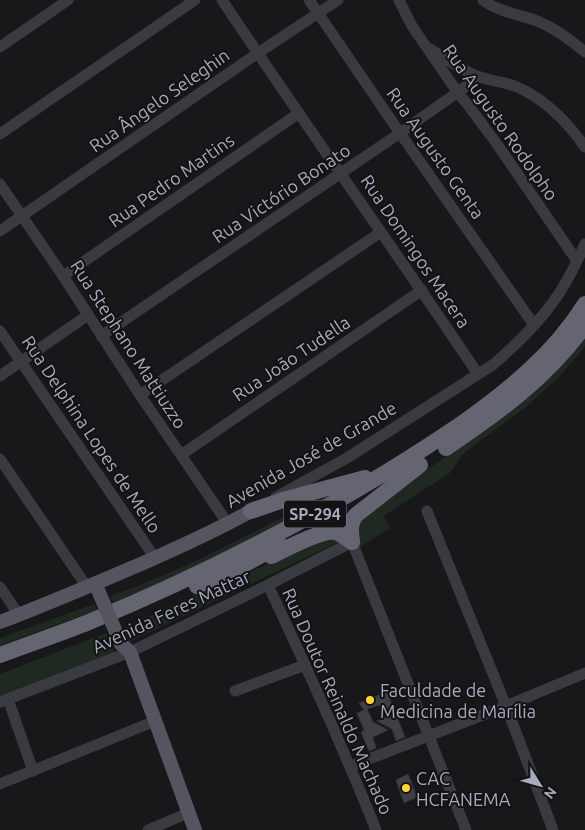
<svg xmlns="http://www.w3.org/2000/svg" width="585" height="830" font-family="Ubuntu,sans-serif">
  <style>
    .green { fill: #1f2821 }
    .building { fill: #3f3f45; stroke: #323136 }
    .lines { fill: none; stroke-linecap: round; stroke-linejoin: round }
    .minor { stroke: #3a3a41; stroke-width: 11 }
    .major { stroke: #54555e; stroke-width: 14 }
    .highway { stroke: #646570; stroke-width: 16 }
    .major-bridge { stroke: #54555e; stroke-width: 14 }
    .poi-dot { fill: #ffd52a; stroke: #131215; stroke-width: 2 }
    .labels { text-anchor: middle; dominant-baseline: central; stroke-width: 4; stroke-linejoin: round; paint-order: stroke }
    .shield { fill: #131215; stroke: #7b7d89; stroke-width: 1 }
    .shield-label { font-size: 16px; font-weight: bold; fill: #a8abbb }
    .street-label { font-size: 18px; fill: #a8abbb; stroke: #131215 }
    .poi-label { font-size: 18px; fill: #a8abbb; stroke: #131215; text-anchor: start }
  </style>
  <rect width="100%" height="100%" fill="#18171a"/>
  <!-- green -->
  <g class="green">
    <path d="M585,337v9l-5,7 -21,24 -33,30 -63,47 -13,19 -66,43 6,12 -30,19 -4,-9v-15l7,-9 150,-104c26,-22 52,-44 72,-73z"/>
    <path d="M346,488l-131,70 -102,45 -3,-7c71,-25 139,-61 205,-96l11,-7z"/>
    <polygon points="324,536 343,540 129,642 123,629 213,586 241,577"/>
    <polygon points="94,604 97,610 0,646 0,638"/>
    <polygon points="106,633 114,651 114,654 0,699 0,674"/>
  </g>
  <!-- building -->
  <g class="building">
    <polygon points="387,692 405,737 396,741 392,729 377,721 385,717 379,705 367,709 373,722 388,730 373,737 376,748 369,751 361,732 364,730 357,713 364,710 359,703"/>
    <polygon points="408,774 417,797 404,803 396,780"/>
  </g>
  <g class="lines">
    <!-- minor -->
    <g class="minor">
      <path d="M222,0c84,126 172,249 256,374"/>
      <polyline points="309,0 400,133 534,325"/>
      <polyline points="399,0 412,26 458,93 468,105 497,144 577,261"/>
      <path d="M483,0c15,12 36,14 54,21 18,7 33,19 48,31"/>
      <polyline points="0,47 68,0"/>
      <path d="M430,49c16,10 32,22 50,28 12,4 25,5 37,10 28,12 51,36 68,60"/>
      <polyline points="0,134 195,0"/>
      <polyline points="0,184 63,276 140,395 228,524"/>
      <polyline points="0,231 258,53 338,0"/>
      <polyline points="63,276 299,113"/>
      <polyline points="0,331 155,558"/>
      <polyline points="101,336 400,133 479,77"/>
      <polyline points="0,376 88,315"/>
      <polyline points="140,395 381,232"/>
      <polyline points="181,455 422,290"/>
      <polyline points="0,459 87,587"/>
      <path d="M276,497l71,-39 147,-94c27,-24 54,-50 72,-82 7,-12 13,-25 19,-38"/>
      <polyline points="427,511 506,706 553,830"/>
      <path d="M268,585c38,81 75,162 108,245"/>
      <polyline points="0,587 19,615"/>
      <polyline points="235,691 305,665"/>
      <polyline points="8,699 33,771"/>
      <polyline points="0,702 130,652 268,585 352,542 466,830"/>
      <polyline points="351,766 506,706 585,673"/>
      <polyline points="0,784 155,721"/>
      <polyline points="148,830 188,813"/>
    </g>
    <!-- major -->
    <g class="major">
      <path d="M0,622c45,-17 89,-36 134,-55 39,-17 79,-35 117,-56"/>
      <polyline points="121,644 130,652 195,830"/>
    </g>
    <!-- highway -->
    <g class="highway">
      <path d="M446,448c52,-35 102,-71 139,-123"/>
      <polyline points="251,511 283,500 365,478"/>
      <path d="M352,542c-1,-10 -3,-18 4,-27l64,-50"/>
      <path d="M271,556c13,-6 51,-27 64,-24 6,1 12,7 17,10"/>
      <polyline points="197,586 245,564 280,545"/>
      <path d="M0,655c29,-11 59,-21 89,-33 102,-42 201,-92 296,-149 26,-16 51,-32 76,-49 48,-34 93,-70 124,-120"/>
    </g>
    <!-- major-bridge -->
    <polyline class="major-bridge" points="98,590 121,644"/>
  </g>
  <!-- markers -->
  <g class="poi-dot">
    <circle cx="370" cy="700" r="5"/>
    <circle cx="406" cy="788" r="5"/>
  </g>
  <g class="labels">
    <!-- shield labels -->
    <rect class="shield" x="284" y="500.5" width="62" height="27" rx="4"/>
    <g class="shield-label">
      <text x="315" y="514">SP-294</text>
    </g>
    <!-- street labels -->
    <g class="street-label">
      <text transform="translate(159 100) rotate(-35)">Rua Ângelo Seleghin</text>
      <text transform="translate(501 122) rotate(55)">Rua Augusto Rodolpho</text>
      <text transform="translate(436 153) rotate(55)">Rua Augusto Genta</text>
      <text transform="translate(171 180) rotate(-35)">Rua Pedro Martins</text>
      <text transform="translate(281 193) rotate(-34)">Rua Victório Bonato</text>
      <text transform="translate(416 251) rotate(56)">Rua Domingos Macera</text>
      <text transform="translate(129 344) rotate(57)">Rua Stephano Mattiuzzo</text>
      <text transform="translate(291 358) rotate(-34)">Rua João Tudella</text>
      <text transform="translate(92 434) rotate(56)">Rua Delphina Lopes de Mello</text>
      <text transform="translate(311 454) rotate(-30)">Avenida José de Grande</text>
      <text transform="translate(171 611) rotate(-25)">Avenida Feres Mattar</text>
      <text transform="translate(338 701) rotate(66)">Rua Doutor Reinaldo Machado</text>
    </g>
    <!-- poi labels -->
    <g class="poi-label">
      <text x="380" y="690">Faculdade de<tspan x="380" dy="21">Medicina de Marília</tspan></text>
      <text x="416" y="778">CAC<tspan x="416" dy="21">HCFANEMA</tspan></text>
    </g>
  </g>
  <!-- north arrow -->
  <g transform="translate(540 785) rotate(127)" stroke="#131215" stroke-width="4" paint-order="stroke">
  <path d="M0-4L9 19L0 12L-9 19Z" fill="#a8abbb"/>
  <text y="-8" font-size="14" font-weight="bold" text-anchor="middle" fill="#a8abbb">N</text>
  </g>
</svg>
